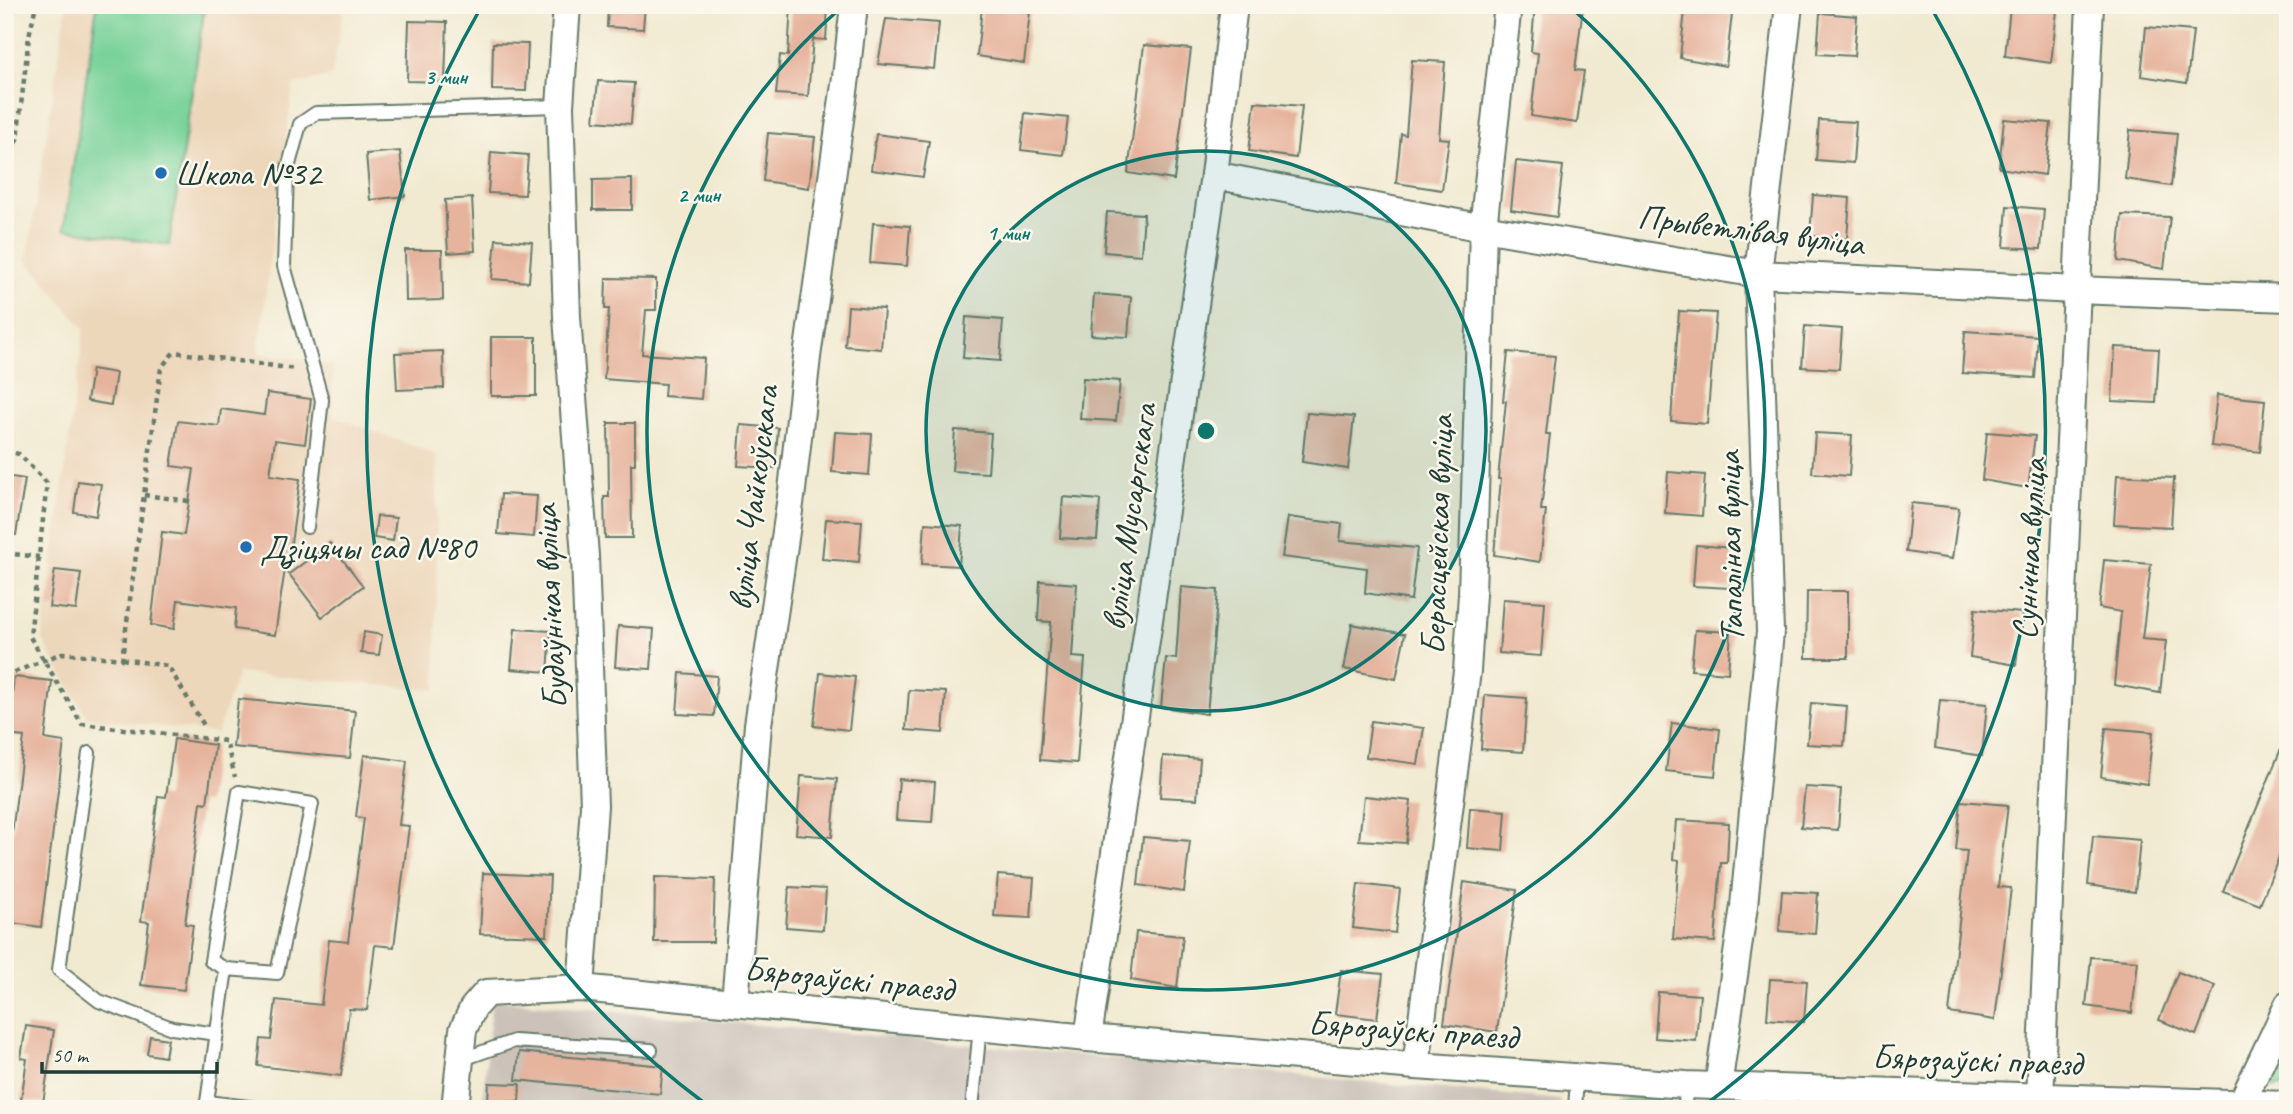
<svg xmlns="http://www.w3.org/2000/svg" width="2293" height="1114" font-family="Caveat,sans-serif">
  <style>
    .built { fill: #edd7bb }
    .industrial { fill: #ccc2b9 }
    .green { fill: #77d198; stroke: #4b8766; stroke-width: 2 }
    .building { fill: #e6b39c }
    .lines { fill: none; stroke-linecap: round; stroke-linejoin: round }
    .service-casing { stroke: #687a6b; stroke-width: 16 }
    .minor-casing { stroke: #687a6b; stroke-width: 30 }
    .path { stroke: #687a6b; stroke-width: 4.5; stroke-dasharray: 5 5; stroke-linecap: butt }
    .service { stroke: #fff; stroke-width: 12 }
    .minor { stroke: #fff; stroke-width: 26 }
    .ring { fill: none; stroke: #0f766e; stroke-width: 3.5 }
    .poi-dot { fill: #1f6fb2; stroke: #fbf7ec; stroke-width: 2.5 }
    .labels { text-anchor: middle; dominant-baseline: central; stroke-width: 5; stroke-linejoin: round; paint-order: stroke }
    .poi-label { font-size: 35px; fill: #1f3d34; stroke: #fbf7ec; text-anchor: start }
    .street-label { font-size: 35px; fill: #1f3d34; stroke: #fbf7ec }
    .centre { fill: #0f766e; stroke: #fbf7ec; stroke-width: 3.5 }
    .ring-label { font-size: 21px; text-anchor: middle; font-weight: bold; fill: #0f766e; stroke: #fbf7ec; stroke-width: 5; stroke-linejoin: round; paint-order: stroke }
  </style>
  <rect width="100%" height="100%" fill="#fbf7ec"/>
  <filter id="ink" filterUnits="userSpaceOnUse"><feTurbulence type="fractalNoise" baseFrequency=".0143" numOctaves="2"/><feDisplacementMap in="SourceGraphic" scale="14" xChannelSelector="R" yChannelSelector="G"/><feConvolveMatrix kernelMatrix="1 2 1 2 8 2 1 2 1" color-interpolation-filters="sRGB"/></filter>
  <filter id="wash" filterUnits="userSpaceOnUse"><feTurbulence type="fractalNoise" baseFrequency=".00686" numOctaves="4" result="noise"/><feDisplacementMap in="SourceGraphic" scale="28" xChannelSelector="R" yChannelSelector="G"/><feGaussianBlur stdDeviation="1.57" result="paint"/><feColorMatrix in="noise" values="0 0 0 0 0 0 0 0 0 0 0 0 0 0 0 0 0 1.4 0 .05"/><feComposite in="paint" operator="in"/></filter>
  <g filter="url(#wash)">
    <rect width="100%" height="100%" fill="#f1ead1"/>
    <!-- built -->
    <polygon class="built" points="67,5 344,5 332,76 293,85 258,353 333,365 332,416 437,455 436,690 238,673 217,733 87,717 52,657 42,638 84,329 27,260"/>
    <!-- industrial -->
    <polygon class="industrial" points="492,1000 1561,1100 1560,1109 482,1109"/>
    <!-- green -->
    <g class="green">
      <polygon points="97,5 205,5 169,245 64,229"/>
      <polygon points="2288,1036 2288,1087 2264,1087"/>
      <polygon points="1648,1097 1663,1100 1663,1109 1610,1109 1616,1102"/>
    </g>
    <g id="blocks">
      <!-- building -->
      <g class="building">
        <polygon points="608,5 645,5 643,29 607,27"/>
        <polygon points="791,5 828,5 826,40 813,39 808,96 776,94 780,55 788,56"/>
        <polygon points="1535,5 1583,7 1575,70 1584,71 1577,123 1531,116 1538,53 1531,52"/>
        <polygon points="982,7 1030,12 1024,63 977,56"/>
        <polygon points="2010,7 2057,11 2051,63 2005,56"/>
        <polygon points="1685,10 1732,14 1726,66 1680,58"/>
        <polygon points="1820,13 1857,16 1854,56 1817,54"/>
        <polygon points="886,19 939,23 934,69 878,64"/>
        <polygon points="409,21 447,22 445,82 407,81"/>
        <polygon points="2146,27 2193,31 2187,83 2141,76"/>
        <polygon points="493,43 528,44 526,91 492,90"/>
        <polygon points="1144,45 1191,49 1174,180 1128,173"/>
        <polygon points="1412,60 1445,62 1439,138 1449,139 1442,190 1396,183 1401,134 1406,135"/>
        <polygon points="598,81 634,83 631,124 594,121"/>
        <polygon points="1255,102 1302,106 1296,158 1249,151"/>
        <polygon points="1025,113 1068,118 1063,155 1021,150"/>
        <polygon points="2004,119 2051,123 2045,175 1999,168"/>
        <polygon points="1819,120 1856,122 1853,163 1816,160"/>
        <polygon points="2130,130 2177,134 2171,186 2125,179"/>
        <polygon points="768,133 815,137 809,188 763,181"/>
        <polygon points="876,134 929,141 923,177 871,170"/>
        <polygon points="400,151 405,196 370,200 366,154"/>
        <polygon points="491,152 528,155 525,195 488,193"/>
        <polygon points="1516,161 1563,166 1557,217 1511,210"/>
        <polygon points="632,179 632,210 593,210 593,180"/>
        <polygon points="1813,195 1850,198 1847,239 1810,236"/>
        <polygon points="472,198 475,251 448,253 445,200"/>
        <polygon points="2007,206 2044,209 2041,249 2004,247"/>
        <polygon points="1107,212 1144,214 1141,255 1104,252"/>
        <polygon points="2122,215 2170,217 2164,269 2118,261"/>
        <polygon points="873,223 910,226 907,266 870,263"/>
        <polygon points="496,239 532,242 529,282 492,279"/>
        <polygon points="405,250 442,250 443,300 406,301"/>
        <polygon points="606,278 656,279 656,310 646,310 642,354 704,358 701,399 664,396 665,384 604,379 609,309 605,309"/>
        <polygon points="1094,294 1131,297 1128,337 1091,335"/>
        <polygon points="848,306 884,309 881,349 845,346"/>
        <polygon points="1679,311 1716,313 1707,424 1671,421"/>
        <polygon points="966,317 1003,320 1000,361 963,358"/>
        <polygon points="1805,326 1842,329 1839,369 1802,367"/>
        <polygon points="1965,331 2038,336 2035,378 1962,373"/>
        <rect x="491" y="337" width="45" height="59"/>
        <polygon points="2115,347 2159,349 2156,403 2112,401"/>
        <polygon points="443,351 444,388 397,390 395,353"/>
        <polygon points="1508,352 1555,356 1546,434 1550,434 1541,510 1546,510 1540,562 1494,555 1501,479 1498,479 1506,401 1503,401"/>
        <polygon points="92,369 116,373 111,405 87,401"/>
        <polygon points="1083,378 1120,381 1116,421 1080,419"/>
        <polygon points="267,393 311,399 305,444 275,440 270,475 300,479 287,572 285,569 275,635 234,629 236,608 178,600 174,629 151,625 162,532 184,535 194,469 171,466 178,421 219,426 221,409 264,415"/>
        <polygon points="2217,395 2265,400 2260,452 2211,446"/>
        <polygon points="1307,413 1354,417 1348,469 1302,462"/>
        <polygon points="608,423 635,423 635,464 631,464 632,538 605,538 604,497 609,497"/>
        <polygon points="741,425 778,428 775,468 738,466"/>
        <polygon points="955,430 991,433 988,473 952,471"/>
        <polygon points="835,432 872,434 869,475 832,472"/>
        <polygon points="1987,432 2035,436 2028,488 1982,480"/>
        <polygon points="1815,433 1852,435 1849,476 1812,473"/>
        <polygon points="1668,472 1705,475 1702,516 1665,513"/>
        <polygon points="2117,475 2174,478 2171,527 2114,524"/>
        <polygon points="5,476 25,479 16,535 5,534"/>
        <polygon points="78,481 101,484 96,516 74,512"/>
        <polygon points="501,494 537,496 534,537 498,534"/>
        <polygon points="1063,497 1100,500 1097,540 1060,538"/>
        <polygon points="1911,503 1959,508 1952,559 1906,552"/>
        <polygon points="377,516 396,518 393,541 374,538"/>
        <polygon points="1288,517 1342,524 1340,541 1417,548 1411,600 1365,593 1367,568 1282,557"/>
        <polygon points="826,519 862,521 859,562 822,559"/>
        <polygon points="925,523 962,526 959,566 922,564"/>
        <polygon points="330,543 363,586 322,617 289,574"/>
        <polygon points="1696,545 1733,548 1730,588 1693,586"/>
        <polygon points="2104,560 2151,564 2142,639 2166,641 2160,693 2114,685 2121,612 2099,608"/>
        <polygon points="55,570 81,573 76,610 49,607"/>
        <polygon points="1040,581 1077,584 1072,657 1085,658 1077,763 1040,760 1051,622 1038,621"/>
        <polygon points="1181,587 1218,590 1207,714 1161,707 1166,658 1176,659"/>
        <polygon points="1807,591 1848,591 1848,658 1806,658"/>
        <polygon points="1503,599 1545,602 1541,656 1499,653"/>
        <polygon points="1975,609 2022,613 2016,665 1970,657"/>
        <polygon points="1352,624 1405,634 1396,679 1344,669"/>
        <polygon points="618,626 654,629 651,669 615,667"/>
        <polygon points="515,629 551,631 548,672 511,669"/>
        <polygon points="1695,630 1731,632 1728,673 1691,670"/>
        <polygon points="364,632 382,635 379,655 361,653"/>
        <polygon points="680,673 717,676 714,716 677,714"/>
        <polygon points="820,673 855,677 849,730 814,726"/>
        <polygon points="14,677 52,681 45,739 64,742 41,927 5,922 5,890 24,737 7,735"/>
        <polygon points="909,690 946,692 943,733 906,730"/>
        <polygon points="1485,695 1527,698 1523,752 1481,749"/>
        <polygon points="238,699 355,711 350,758 233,747"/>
        <polygon points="1940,700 1987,704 1982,756 1935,748"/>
        <polygon points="1811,703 1847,706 1844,746 1807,744"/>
        <polygon points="1371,721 1424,728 1418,764 1366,757"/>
        <polygon points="1672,723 1720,729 1715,776 1666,771"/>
        <polygon points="2106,728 2153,732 2147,784 2101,777"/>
        <polygon points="2287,734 2288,834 2260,905 2223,891"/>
        <polygon points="174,739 215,745 207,803 201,802 185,924 193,925 184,990 141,985 149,922 141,921 158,796 166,797"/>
        <polygon points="364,755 407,761 399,825 409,826 394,947 375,945 367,1010 349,1009 341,1076 258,1066 261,1039 271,1040 276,1000 321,1005 329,940 348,942 364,818 356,817"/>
        <polygon points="1163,756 1200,759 1197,799 1160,797"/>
        <polygon points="801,776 837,779 832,837 796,834"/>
        <polygon points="899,779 935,782 932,822 896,820"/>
        <polygon points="1805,787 1841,789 1838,830 1801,827"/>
        <polygon points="1364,796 1411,801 1406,843 1359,840"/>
        <polygon points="1961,801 2008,805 1998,887 2011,888 1995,1020 1949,1013 1967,851 1956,850"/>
        <polygon points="1470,808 1506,811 1503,851 1467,848"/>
        <polygon points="1676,820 1729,823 1727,863 1721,863 1715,942 1673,939 1679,860 1673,859"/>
        <polygon points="2093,836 2140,840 2135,892 2088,885"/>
        <polygon points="1143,837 1190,841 1184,892 1138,885"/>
        <polygon points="483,873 550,876 547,936 480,934"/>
        <polygon points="998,875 1034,878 1031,918 994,916"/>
        <polygon points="655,877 715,879 713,942 654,942"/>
        <polygon points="1464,882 1517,890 1497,1032 1444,1024"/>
        <polygon points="1358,884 1400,889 1395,933 1353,928"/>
        <polygon points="789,887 826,889 823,930 786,927"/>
        <polygon points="1782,891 1818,893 1815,934 1779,931"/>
        <polygon points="1136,932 1183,936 1177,988 1131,980"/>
        <polygon points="2091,957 2138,961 2132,1013 2086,1006"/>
        <polygon points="1341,970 1383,974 1377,1019 1335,1014"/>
        <polygon points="2178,972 2215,986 2196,1035 2159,1020"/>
        <polygon points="1770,979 1807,981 1804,1022 1767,1019"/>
        <polygon points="1658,992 1700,995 1696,1041 1655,1038"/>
        <polygon points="26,1026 54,1030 43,1103 21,1100 27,1059 21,1058"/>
        <polygon points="150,1036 168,1039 165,1057 147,1054"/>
        <polygon points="519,1052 663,1066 660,1094 516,1080"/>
        <polygon points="489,1083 520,1084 519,1102 488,1100"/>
      </g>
    </g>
  </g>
  <g filter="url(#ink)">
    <use href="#blocks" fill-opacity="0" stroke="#687a6b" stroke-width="2"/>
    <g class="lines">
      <!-- service casing -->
      <g class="service-casing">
        <g id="service">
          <polyline points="307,527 322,400 284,266 287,172 300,124 316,113 560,106"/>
          <polyline points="5,573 6,573"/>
          <polyline points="89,753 59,970 99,1001 172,1028 217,1034"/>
          <polyline points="460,1060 514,1041 651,1050"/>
          <polyline points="207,1102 226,969 277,973 312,804 239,792 211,961 226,969"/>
          <polyline points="205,1108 207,1102 266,1109"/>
          <polyline points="972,1109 980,1027"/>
          <polyline points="1575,1109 1577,1077"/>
          <polyline points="1685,1109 1686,1085"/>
        </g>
      </g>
      <!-- minor casing -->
      <g class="minor-casing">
        <g id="minor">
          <polyline points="567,5 560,106 567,317 585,556 594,806 581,988"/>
          <polyline points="1214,175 1483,228 1758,274 2076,290 2288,298"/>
          <polyline points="735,1002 758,725 792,490 807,357 846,77 854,5"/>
          <polyline points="1088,1038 1214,175 1234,5"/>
          <polyline points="1416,1066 1467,671 1472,594 1483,228 1508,5"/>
          <polyline points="1718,1087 1744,906 1770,632 1758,274 1789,5"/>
          <polyline points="2040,1097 2090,5"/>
          <polyline points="2242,1102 2288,1005"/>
          <polyline points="455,1109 463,1030 473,1008 486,993 581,988 1088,1038 1416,1066 1686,1085 2288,1105"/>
        </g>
      </g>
      <!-- path -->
      <g class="path">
        <polyline points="5,160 17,140 29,36 36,5"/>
        <polyline points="5,451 19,454 47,483 30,637 82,724 226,741 235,777"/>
        <polyline points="144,495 189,501"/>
        <polyline points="5,553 39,557"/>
        <polyline points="122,659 168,666 205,727"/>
        <polyline points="5,676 62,653 122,659 161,368 174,352 295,369"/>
      </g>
      <!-- service -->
      <use href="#service" class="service"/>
      <!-- minor -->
      <use href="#minor" class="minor"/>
    </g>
  </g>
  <!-- distance rings -->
  <circle cx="1206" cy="431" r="280" fill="#0f766e" fill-opacity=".12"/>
  <g class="ring">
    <circle cx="1206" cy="431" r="280"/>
    <path d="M1569 6A559 559 0 1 1 843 6"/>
    <path d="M707 1105A839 839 0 0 1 479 11M1933 11A839 839 0 0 1 1705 1105"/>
  </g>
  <!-- markers -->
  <g class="poi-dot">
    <circle cx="161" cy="173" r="7"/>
    <circle cx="246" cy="547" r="7"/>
  </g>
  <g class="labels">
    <!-- poi labels -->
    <g class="poi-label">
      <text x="175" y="173">Школа №32</text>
      <text x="260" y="547">Дзіцячы сад №80</text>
    </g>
    <!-- street labels -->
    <g class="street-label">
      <text transform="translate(1751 230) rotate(7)">Прыветлівая вуліца</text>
      <text transform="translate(753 498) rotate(-83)">вуліца Чайкоўскага</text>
      <text transform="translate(1129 517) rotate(-82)">вуліца Мусаргскага</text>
      <text transform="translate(1437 535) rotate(-88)">Берасцейская вуліца</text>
      <text transform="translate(1730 547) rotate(-91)">Тапаліная вуліца</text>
      <text transform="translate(2029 549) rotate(-87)">Сунічная вуліца</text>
      <text transform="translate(550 607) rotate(-93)">Будаўнічая вуліца</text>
      <text transform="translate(849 979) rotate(6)">Бярозаўскі праезд</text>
      <text transform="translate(1413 1030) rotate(4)">Бярозаўскі праезд</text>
      <text transform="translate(1977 1060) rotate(2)">Бярозаўскі праезд</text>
    </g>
  </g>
  <circle cx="1206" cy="431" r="10" class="centre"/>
  <g class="ring-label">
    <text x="446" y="84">3 мин</text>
    <text x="699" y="202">2 мин</text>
    <text x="1008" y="240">1 мин</text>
  </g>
  <!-- margin -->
  <rect width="2293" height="1114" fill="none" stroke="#fbf7ec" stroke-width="28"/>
  <!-- scale -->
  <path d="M42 1062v10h175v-10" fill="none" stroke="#1f3d34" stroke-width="3.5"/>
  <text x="52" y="1062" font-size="21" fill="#1f3d34" stroke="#fbf7ec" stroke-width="5" paint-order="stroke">50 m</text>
</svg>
